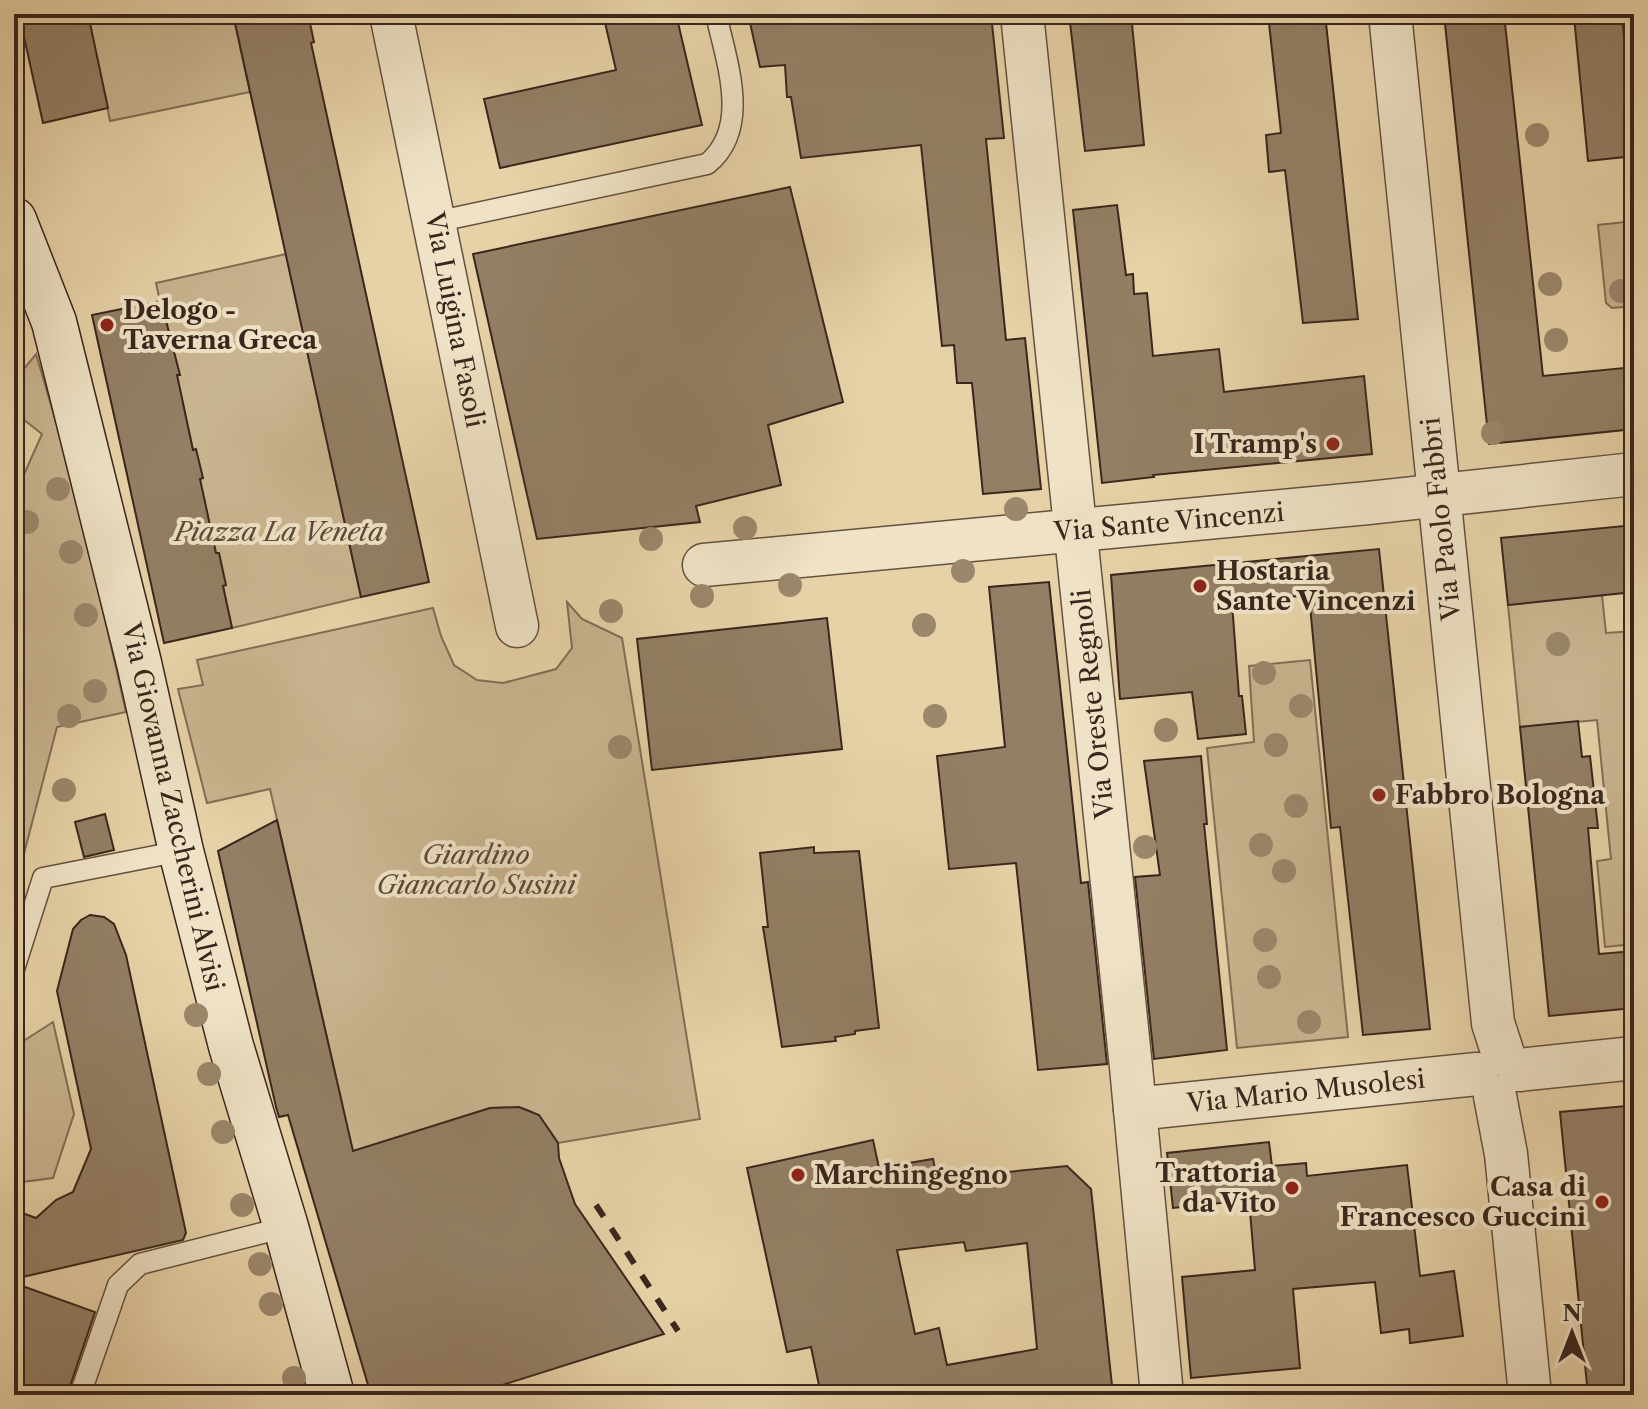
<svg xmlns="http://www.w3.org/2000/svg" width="1648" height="1409" font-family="'Libre Caslon Text',serif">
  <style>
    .green { fill: #c9b590; stroke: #816e56; stroke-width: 2 }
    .building { fill: #937f65; stroke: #39261d; stroke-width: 2; fill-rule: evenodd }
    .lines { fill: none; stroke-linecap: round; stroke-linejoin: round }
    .lane-casing { stroke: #645140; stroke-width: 23 }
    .street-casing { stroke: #645140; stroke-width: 45 }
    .secondary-casing { stroke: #39261d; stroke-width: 47 }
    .lane { stroke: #efe2c6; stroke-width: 20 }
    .street { stroke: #efe2c6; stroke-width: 42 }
    .secondary { stroke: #efe2c6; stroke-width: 44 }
    .rail { stroke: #39261d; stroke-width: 6; stroke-dasharray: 14 14; stroke-linecap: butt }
    .tree { fill: #9b876b }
    .poi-dot { fill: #8f2418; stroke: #efe2c6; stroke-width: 3 }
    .labels { text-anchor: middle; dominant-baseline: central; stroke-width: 8; stroke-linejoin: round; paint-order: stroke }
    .poi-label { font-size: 26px; font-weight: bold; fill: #39261d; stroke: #efe2c6; text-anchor: start }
    .street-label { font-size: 26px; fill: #39261d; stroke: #efe2c6 }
    .park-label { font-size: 26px; font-style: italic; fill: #5d4a3a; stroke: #efe2c6 }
  </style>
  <rect width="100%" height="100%" fill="#e7d2a7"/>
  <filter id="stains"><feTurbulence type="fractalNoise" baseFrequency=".0025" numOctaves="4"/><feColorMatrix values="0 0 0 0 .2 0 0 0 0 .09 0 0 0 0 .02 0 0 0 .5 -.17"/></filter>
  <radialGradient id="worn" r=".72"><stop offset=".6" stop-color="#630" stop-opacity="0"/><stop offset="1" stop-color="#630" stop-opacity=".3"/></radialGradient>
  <!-- green -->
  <g class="green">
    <polygon points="88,14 233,14 250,92 110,121"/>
    <polygon points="1634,221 1634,306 1612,308 1606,303 1598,225"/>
    <polygon points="286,254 361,597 232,628 156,283"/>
    <polygon points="36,354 74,483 126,712 57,727 14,892 14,497 42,434 14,412 14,381"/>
    <polygon points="1602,595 1606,633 1634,631 1634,944 1605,947 1597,861 1611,859 1597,720 1520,727 1508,605"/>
    <path d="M567,602l15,17 40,19 78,481 -142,24c-23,-35 -26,-37 -68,-35l-186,59 38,-64 -72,-314 -63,14 -29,-114 25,-4 -6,-25 236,-52 8,28 13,29 23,15 26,3 53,-14 16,-21z"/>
    <polygon points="1310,660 1348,1037 1237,1048 1207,748 1254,742 1249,666"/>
    <polygon points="53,1022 74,1114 53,1178 14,1183 14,1047"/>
  </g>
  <!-- building -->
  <g class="building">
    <polygon points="19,14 88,14 108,108 43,123"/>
    <polygon points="233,14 308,14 314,42 311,43 429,582 361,597"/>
    <polygon points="603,14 676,14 702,125 500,168 484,99 616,70"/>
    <polygon points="748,14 991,14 1004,138 986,139 1006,340 1025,338 1041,489 983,494 972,383 957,383 954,345 942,346 921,145 801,158 791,97 787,97 785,65 760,67"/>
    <polygon points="1069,14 1131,14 1144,145 1085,151"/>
    <polygon points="1268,14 1325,14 1358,319 1303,323 1285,170 1269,172 1266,135 1281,133"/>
    <polygon points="1444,14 1504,14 1543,376 1634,367 1634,429 1489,444"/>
    <polygon points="1622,14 1634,156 1588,161 1574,17"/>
    <polygon points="790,187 843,402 768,425 781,485 696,506 700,522 537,539 473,254"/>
    <polygon points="1117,205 1126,275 1133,274 1134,294 1147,293 1153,356 1219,349 1224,392 1364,376 1372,454 1153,475 1154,477 1102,483 1073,210"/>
    <polygon points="161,301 180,375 177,375 193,450 196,449 203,478 200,479 216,553 219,553 226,585 223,586 232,628 164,643 92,315"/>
    <polygon points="1634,525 1634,592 1508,605 1501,538"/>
    <polygon points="1379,549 1430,1029 1363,1035 1340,827 1331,828 1309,595 1232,603 1239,696 1242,696 1246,734 1198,739 1192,692 1120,699 1111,575"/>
    <polygon points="1049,582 1081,883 1088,882 1107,1064 1038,1070 1016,863 949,869 937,756 1005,747 989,587"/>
    <polygon points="827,618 842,749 652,770 637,639"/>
    <polygon points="1578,721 1582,757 1590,756 1598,828 1588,828 1599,954 1634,951 1634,1008 1549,1016 1520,727"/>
    <polygon points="1201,756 1207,824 1204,824 1227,1050 1154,1059 1135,877 1160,875 1144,761"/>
    <polygon points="105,814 114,850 84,857 75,822"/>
    <polygon points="277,820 353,1151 490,1108 519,1107 539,1115 558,1143 559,1158 575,1204 664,1334 471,1395 371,1395 288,1115 279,1117 276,1107 218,851"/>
    <polygon points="814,847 814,853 859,851 879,1028 855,1031 855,1034 835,1037 836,1041 782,1047 763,927 768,927 760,853"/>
    <polygon points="90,915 104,917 114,924 126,955 186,1233 183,1240 14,1279 14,1210 36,1218 56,1200 73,1192 91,1149 57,991 73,929 81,920"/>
    <polygon points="1626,1106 1628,1124 1634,1124 1634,1395 1588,1395 1560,1112"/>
    <path d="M873,1140l6,28 54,-9 4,20 130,-13 24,23 22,206h-292l-10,-48 -24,5 -40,-184zM964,1242l2,9 61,-8 10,106 -90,16 -8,-37 -24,6 -18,-84z"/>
    <polygon points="1269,1142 1272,1166 1306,1163 1307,1176 1407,1165 1420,1276 1454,1271 1463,1336 1410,1343 1409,1329 1381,1333 1375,1282 1293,1289 1300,1368 1191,1378 1182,1277 1255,1270 1249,1200 1173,1208 1167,1153"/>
    <polygon points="14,1283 95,1312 67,1395 14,1395"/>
  </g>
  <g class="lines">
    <!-- lane casing -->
    <g class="lane-casing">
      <g id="lane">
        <path d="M435,222l272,-58c45,-36 19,-103 9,-150"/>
        <polyline points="14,969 43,878 181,851"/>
        <polyline points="80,1395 118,1285 140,1264 286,1227"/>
      </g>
    </g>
    <!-- street casing -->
    <g class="street-casing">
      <g id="street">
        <polyline points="391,14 517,626"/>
        <polyline points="1022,14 1131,1067 1162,1395"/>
        <polyline points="1390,14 1493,1023 1503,1054"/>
        <polyline points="704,565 1368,503 1634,474"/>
        <polyline points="1519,1070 1634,1058"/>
        <polyline points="1495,1096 1506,1154 1530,1395"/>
        <polyline points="1135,1109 1477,1074"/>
      </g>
    </g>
    <!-- secondary casing -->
    <g class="secondary-casing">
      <polyline id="secondary" points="14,220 54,322 139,663 181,851 231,1046 286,1227 332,1395"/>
    </g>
    <!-- lane -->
    <use href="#lane" class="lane"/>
    <!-- street -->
    <use href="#street" class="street"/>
    <!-- secondary -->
    <use href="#secondary" class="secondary"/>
    <!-- rail -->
    <polyline class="rail" points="596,1205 678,1331"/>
  </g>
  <!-- trees -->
  <g class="tree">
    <circle cx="1537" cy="135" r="12"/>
    <circle cx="1550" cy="284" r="12"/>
    <circle cx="1621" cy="291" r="12"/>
    <circle cx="1556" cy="340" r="12"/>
    <circle cx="1493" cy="433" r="12"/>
    <circle cx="58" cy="489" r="12"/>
    <circle cx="1016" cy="509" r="12"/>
    <circle cx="27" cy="522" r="12"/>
    <circle cx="745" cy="528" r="12"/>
    <circle cx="651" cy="539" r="12"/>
    <circle cx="71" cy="552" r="12"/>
    <circle cx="963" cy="571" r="12"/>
    <circle cx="790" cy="585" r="12"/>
    <circle cx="702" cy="596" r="12"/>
    <circle cx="611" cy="611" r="12"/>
    <circle cx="86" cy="615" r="12"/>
    <circle cx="924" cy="625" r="12"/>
    <circle cx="1558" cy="644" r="12"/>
    <circle cx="1264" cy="673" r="12"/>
    <circle cx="95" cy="691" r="12"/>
    <circle cx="1301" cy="706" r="12"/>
    <circle cx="69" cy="716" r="12"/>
    <circle cx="935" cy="716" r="12"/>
    <circle cx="1166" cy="730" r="12"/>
    <circle cx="1276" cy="745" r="12"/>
    <circle cx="620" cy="747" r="12"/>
    <circle cx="64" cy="790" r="12"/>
    <circle cx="1296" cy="806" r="12"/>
    <circle cx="1261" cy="845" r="12"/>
    <circle cx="1145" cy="847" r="12"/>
    <circle cx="1284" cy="871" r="12"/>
    <circle cx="1265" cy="940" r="12"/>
    <circle cx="1269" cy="977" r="12"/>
    <circle cx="196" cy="1015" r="12"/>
    <circle cx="1309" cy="1022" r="12"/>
    <circle cx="209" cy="1074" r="12"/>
    <circle cx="223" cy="1132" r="12"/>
    <circle cx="242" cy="1205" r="12"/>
    <circle cx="260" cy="1264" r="12"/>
    <circle cx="271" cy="1304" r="12"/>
    <circle cx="294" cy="1378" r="12"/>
  </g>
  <!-- markers -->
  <g class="poi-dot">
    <circle cx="107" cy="325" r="8"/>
    <circle cx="1333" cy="444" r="8"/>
    <circle cx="1200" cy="586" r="8"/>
    <circle cx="1379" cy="795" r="8"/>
    <circle cx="798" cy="1175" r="8"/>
    <circle cx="1292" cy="1188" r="8"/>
    <circle cx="1602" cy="1202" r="8"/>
  </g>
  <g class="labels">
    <!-- poi labels -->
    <g class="poi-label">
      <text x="123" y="310">Delogo -<tspan x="123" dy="30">Taverna Greca</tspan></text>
      <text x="1317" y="444" text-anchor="end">I Tramp's</text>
      <text x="1216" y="571">Hostaria<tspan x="1216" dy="30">Sante Vincenzi</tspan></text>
      <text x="1395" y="795">Fabbro Bologna</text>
      <text x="1276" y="1173" text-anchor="end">Trattoria<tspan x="1276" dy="30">da Vito</tspan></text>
      <text x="814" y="1175">Marchingegno</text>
      <text x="1586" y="1187" text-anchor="end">Casa di<tspan x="1586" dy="30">Francesco Guccini</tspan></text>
    </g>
    <!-- street labels -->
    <g class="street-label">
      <text transform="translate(455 320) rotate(79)">Via Luigina Fasoli</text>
      <text transform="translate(1441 519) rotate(-96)">Via Paolo Fabbri</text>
      <text transform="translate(1169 522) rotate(-5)">Via Sante Vincenzi</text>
      <text transform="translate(1093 704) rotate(-96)">Via Oreste Regnoli</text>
      <text transform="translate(173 807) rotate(77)">Via Giovanna Zaccherini Alvisi</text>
      <text transform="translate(1306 1091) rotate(-6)">Via Mario Musolesi</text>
    </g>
    <!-- park labels -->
    <g class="park-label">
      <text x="279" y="532">Piazza La Veneta</text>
      <text x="476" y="855">Giardino<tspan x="476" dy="30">Giancarlo Susini</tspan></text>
    </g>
  </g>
  <!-- margin -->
  <rect width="1648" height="1409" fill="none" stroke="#e7d2a7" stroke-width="48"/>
  <rect x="16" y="16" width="1616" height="1377" fill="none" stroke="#39261d" stroke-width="4"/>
  <rect x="24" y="24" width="1600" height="1361" fill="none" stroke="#39261d" stroke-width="2"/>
  <!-- north arrow -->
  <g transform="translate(1572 1333)" stroke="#efe2c6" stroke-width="6" paint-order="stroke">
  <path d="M0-6L14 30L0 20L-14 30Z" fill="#39261d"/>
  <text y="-12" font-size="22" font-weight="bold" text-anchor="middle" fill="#39261d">N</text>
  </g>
  <rect width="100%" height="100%" filter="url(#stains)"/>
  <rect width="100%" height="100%" fill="url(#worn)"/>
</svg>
